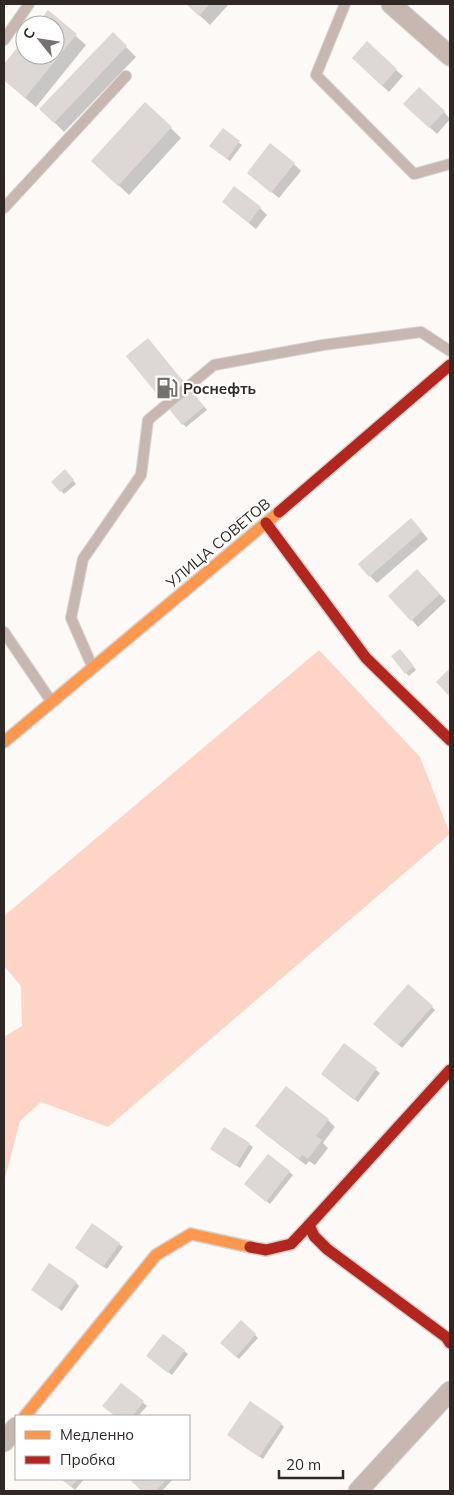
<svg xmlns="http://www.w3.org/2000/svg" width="454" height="1495" font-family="Mulish,sans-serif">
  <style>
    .green { fill: #fed4c7 }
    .shadow { fill: #0003 }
    .building { fill: #ddd7d5 }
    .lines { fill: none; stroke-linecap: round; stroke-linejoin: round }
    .lane-casing { stroke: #d6d3d2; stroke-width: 12 }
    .street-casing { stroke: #d6d3d2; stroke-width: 21 }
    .slow-casing { stroke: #d6d3d2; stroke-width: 14 }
    .jam-casing { stroke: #d6d3d2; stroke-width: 14 }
    .lane { stroke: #c8b6b0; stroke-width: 10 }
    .street { stroke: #c8b6b0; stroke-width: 19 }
    .slow { stroke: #ff974d; stroke-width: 11 }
    .jam { stroke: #b3261e; stroke-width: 11 }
    .labels { text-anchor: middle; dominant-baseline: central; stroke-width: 4.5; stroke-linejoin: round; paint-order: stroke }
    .poi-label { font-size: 15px; font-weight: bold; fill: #302825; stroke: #fff; text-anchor: start }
    .street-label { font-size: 15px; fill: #302825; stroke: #fff }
  </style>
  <rect width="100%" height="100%" fill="#fcf9f7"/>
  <!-- green -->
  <polygon class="green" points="319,650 420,757 450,834 108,1127 41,1102 20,1121 4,1182 4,1037 22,1026 21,986 4,966 4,916"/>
  <!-- shadow -->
  <g class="shadow">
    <polygon points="187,4 229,4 210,25"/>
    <polygon points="48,12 86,45 36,107 4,80 4,66 25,40 25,55 55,55 55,25 37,25"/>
    <polygon points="113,34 136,57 64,132 41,109"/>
    <polygon points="360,65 396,70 403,76 389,92"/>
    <polygon points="145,103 181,138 129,195 102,170"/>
    <polygon points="412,111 444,112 450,119 437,134"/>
    <polygon points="223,130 242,145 230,161 214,149"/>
    <polygon points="294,164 301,171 279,198 248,173"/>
    <polygon points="230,208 260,208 267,215 256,229"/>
    <polygon points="151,343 207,410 186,427 183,424"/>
    <polygon points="68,474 76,484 64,494 53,482"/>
    <polygon points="418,527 428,539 377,583 370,576"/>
    <polygon points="424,577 446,601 418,627 412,620"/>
    <polygon points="403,654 416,670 409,676 406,673"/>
    <polygon points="409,986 435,1010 402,1048 375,1024"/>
    <polygon points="345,1045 380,1073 358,1102 326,1077"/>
    <polygon points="328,1120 335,1127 323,1143 328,1148 315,1165 309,1161 306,1165 264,1133 257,1126"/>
    <polygon points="224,1128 253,1147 240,1168 211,1149"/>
    <polygon points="269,1155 293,1175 270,1204 249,1187"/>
    <polygon points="119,1244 123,1247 107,1269 80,1251"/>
    <polygon points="76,1283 79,1286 62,1311 36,1293"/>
    <polygon points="241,1321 258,1338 239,1359 222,1343"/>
    <polygon points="164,1335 188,1354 172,1375 151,1359"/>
    <polygon points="121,1384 147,1406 138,1416 116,1416 107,1409"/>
    <polygon points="281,1424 284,1427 263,1459 232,1438"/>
    <polygon points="62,1479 84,1479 75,1490"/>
    <polygon points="135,1479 173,1479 162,1491 143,1491 133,1481"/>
  </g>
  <!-- building -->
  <g class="building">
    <polygon points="186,4 210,4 199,16"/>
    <polygon points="48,10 77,34 25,98 4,80 4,64 25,38 25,55 55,55 55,25 36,25"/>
    <polygon points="113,32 127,46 54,123 39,109"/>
    <polygon points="367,41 397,69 382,86 352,58"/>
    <polygon points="419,87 445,111 429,128 403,104"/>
    <polygon points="145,102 172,127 118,186 91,161"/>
    <polygon points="223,128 240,141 227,159 209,146"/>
    <polygon points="270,143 295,163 271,193 247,173"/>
    <polygon points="234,186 261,207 249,223 222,202"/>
    <polygon points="148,338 204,407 182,425 126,356"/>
    <polygon points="65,469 74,480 60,492 51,482"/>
    <polygon points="411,518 422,531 369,577 358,564"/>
    <polygon points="417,569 440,594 411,621 388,596"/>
    <polygon points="400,649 414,666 405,674 391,656"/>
    <polygon points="450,668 450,697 436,682"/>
    <polygon points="408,984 433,1006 398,1045 373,1024"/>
    <polygon points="344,1043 377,1068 354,1100 321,1074"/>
    <polygon points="286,1086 329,1119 316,1136 322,1140 308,1159 302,1155 299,1159 255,1126"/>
    <polygon points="224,1127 250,1143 236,1166 210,1149"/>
    <polygon points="268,1154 290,1171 266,1202 244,1184"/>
    <polygon points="92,1223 120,1243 103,1267 75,1248"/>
    <polygon points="49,1263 77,1282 58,1308 31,1290"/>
    <polygon points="241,1320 256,1334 236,1357 220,1343"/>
    <polygon points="163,1334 185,1350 168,1373 146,1356"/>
    <polygon points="121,1383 144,1401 133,1416 115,1416 102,1406"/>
    <polygon points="250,1401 282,1423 259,1457 227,1435"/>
    <polygon points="61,1479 78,1479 71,1487"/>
    <polygon points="133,1479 167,1479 156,1491 142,1491 131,1481"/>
  </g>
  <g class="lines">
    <!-- lane casing -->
    <g class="lane-casing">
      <g id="lane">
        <polyline points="345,4 316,75 414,174 450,164"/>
        <polyline points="4,40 29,4"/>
        <polyline points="4,208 126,76"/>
        <polyline points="4,632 51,701"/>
        <polyline points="92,666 71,618 83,559 141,475 148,420 214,365 323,345 421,332 450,351"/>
      </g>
    </g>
    <!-- street casing -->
    <g class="street-casing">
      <g id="street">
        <polyline points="391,4 450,56"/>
        <polyline points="4,1442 16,1427"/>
        <polyline points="358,1491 450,1391"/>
      </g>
    </g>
    <!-- slow casing -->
    <g class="slow-casing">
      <g id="slow">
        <polyline points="4,742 279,512"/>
        <polyline points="25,1416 156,1255 191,1234 250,1247"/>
      </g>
    </g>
    <!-- jam casing -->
    <g class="jam-casing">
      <g id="jam">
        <polyline points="279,512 450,365"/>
        <polyline points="266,523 366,658 450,740"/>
        <polyline points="450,1070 309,1225 314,1236 327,1249 446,1337 450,1343"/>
        <polyline points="250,1247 266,1250 291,1244 309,1225"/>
      </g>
    </g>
    <!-- lane -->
    <use href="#lane" class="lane"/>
    <!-- street -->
    <use href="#street" class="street"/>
    <!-- slow -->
    <use href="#slow" class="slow"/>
    <!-- jam -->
    <use href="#jam" class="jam"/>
  </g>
  <!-- icons -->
  <defs>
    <g id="fuel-bare" transform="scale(1.725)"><path d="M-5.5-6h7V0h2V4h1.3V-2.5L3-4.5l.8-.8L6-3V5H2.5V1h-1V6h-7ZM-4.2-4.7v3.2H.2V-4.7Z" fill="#77716e" stroke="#fff" stroke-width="2.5" paint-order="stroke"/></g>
  </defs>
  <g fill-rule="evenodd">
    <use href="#fuel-bare" x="167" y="388"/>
  </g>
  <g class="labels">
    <!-- poi labels -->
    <g class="poi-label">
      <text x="183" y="388">Роснефть</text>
    </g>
    <!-- street labels -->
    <g class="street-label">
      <text transform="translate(218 543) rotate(-40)">УЛИЦА СОВЕТОВ</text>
    </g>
  </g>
  <!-- border -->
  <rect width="454" height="1495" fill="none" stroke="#302825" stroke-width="10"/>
  <!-- legend -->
  <rect x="15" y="1415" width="175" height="65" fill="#ffffff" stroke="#aca9a8"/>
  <rect x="25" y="1431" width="25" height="8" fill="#ff974d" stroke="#aca9a8"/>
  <text x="60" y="1440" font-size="15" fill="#302825">Медленно</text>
  <rect x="25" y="1456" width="25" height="8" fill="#b3261e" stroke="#aca9a8"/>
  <text x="60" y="1465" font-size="15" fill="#302825">Пробка</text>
  <!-- north arrow -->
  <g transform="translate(40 40) rotate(300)"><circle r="24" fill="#ffffff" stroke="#aca9a8"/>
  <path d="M0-4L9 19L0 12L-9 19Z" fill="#77716e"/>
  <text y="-8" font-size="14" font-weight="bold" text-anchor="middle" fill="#302825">С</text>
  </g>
  <!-- scale -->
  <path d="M279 1470v8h64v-8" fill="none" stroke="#302825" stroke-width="2.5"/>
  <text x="286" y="1470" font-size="15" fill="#302825" stroke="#ffffff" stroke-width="4" paint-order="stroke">20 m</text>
</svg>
